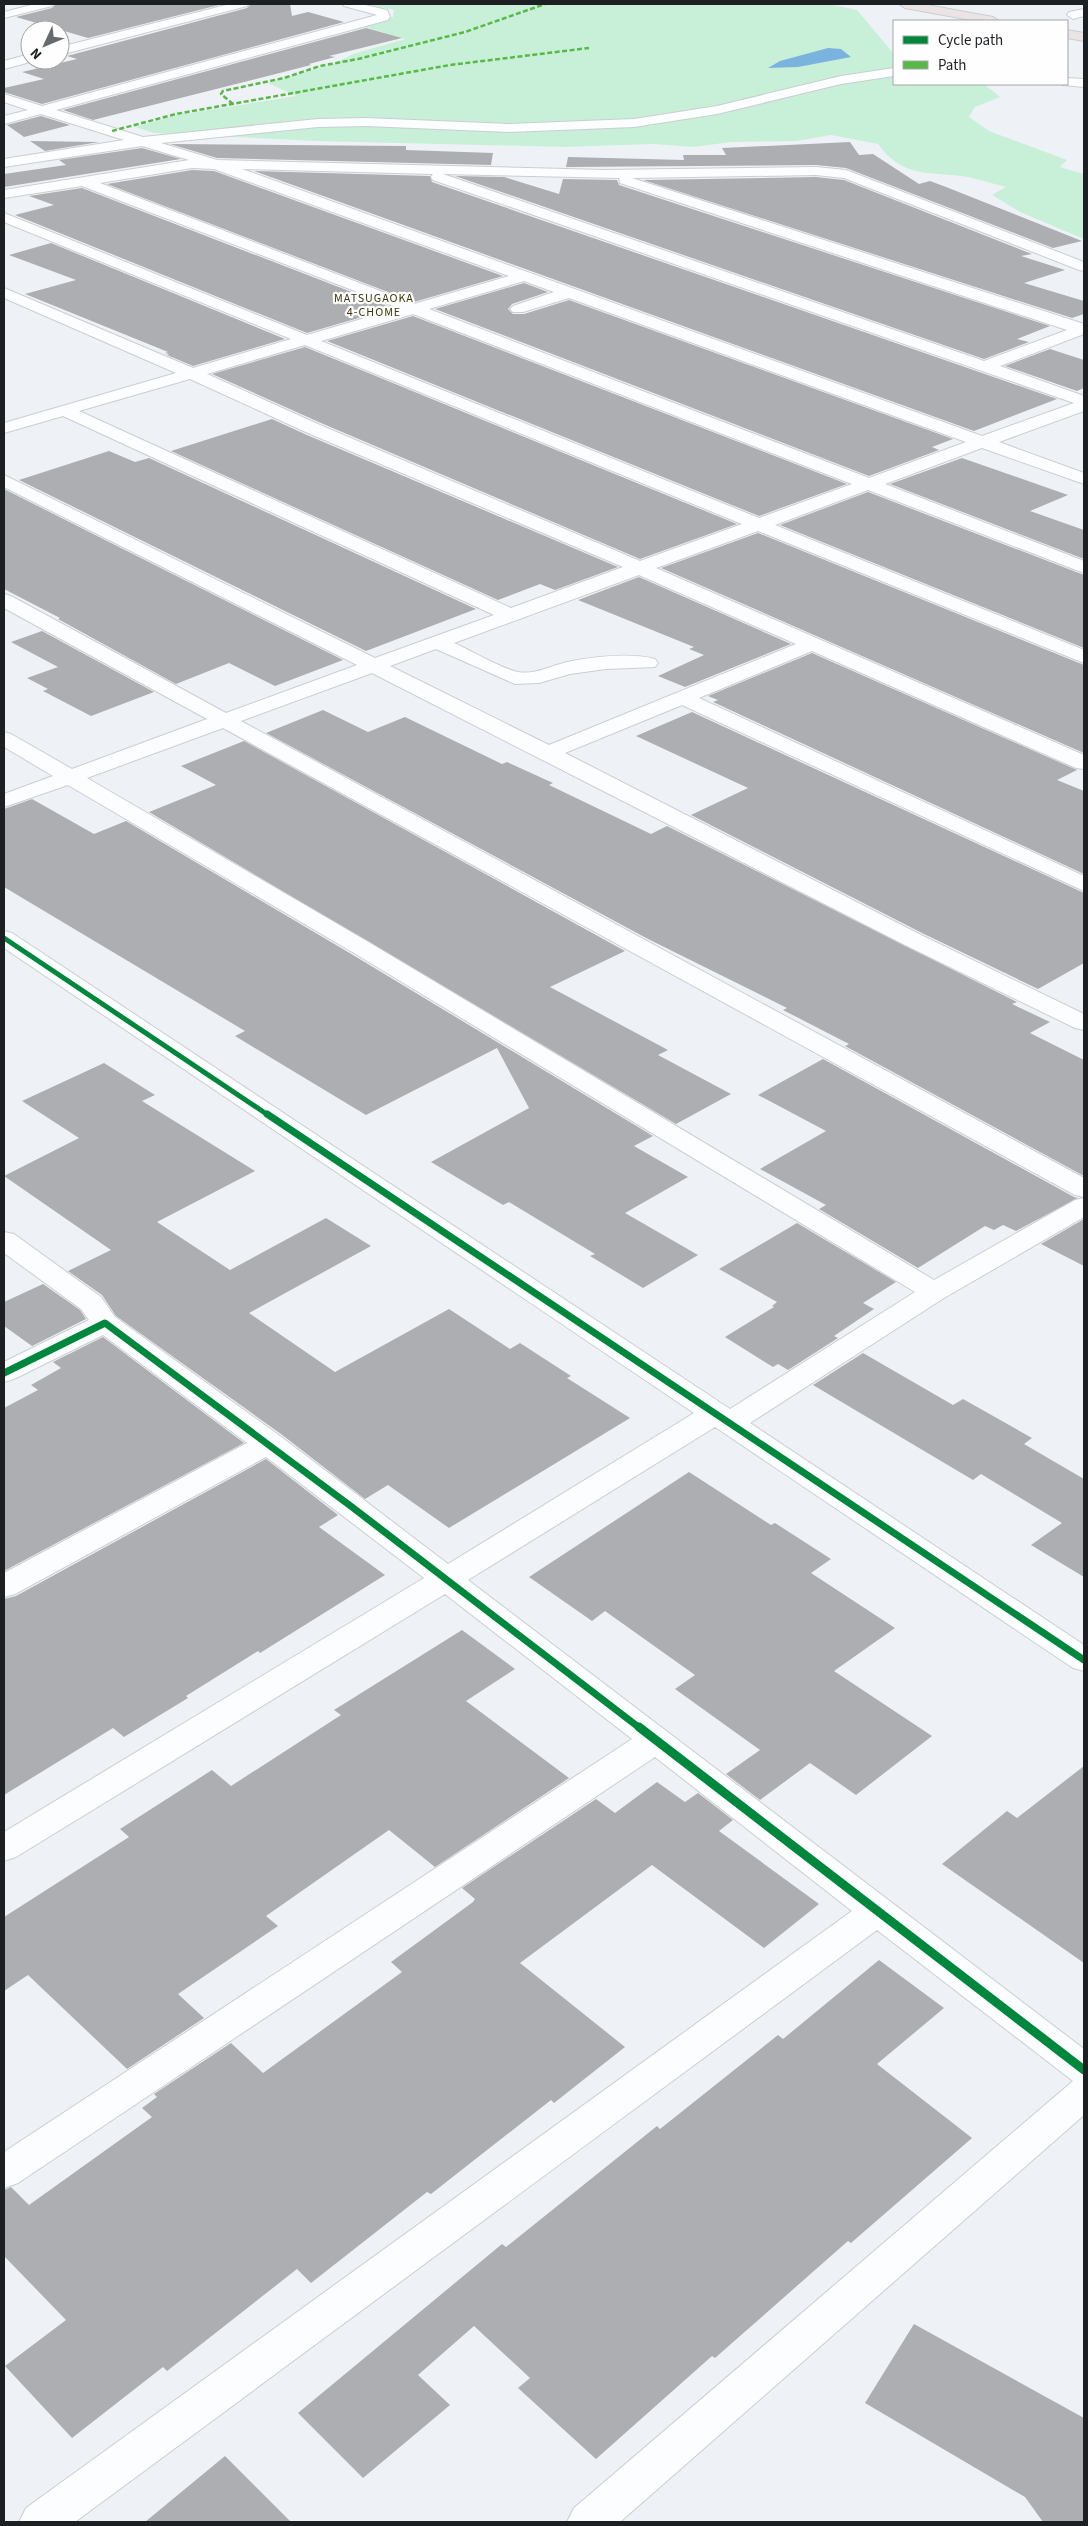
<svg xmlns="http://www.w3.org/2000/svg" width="1088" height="2526" font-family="'Source Sans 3',sans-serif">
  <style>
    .green { fill: #c8f0d8 }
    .water { fill: #7ab4de }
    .building { fill: #adaeb1 }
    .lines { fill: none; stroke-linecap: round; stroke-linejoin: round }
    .minor-casing { stroke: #cbced1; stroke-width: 2 }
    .major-casing { stroke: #cbced0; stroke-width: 2 }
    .minor { fill: #fcfdfe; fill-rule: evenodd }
    .major { fill: #ebe4e4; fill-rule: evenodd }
    .quiet { stroke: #58b947; stroke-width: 2.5; stroke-dasharray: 5 2.5; stroke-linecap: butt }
    .cycleway-far2-casing { stroke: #fefefe; stroke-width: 8 }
    .cycleway-far1-casing { stroke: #fefefe; stroke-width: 10 }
    .cycleway-casing { stroke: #fefefe; stroke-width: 12 }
    .cycleway-far2 { stroke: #00873e; stroke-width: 5 }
    .cycleway-far1 { stroke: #00873e; stroke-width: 7 }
    .cycleway { stroke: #00873e; stroke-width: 9 }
    .labels { text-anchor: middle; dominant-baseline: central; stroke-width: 4.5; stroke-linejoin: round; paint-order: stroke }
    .far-neighbourhood-label { font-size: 12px; letter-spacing: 1px; fill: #3b380e; stroke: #fefefe }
  </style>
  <rect width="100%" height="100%" fill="#eef2f6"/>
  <!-- green -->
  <path class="green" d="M366,4h463l28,6 37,44v30h90l16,13 -25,10 -6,10 20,14 78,29 -7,7 24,7v65l-64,-27 -28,-17 14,-8c-13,-3 -25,-7 -38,-10 -38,-6 -65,2 -90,-33l-47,-9 -34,6 -66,1 -37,5 -40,-3 -89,3 -247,-6 -164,-8 -19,-6 42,-12 119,-19 -28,-13 68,-20 17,-9 52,-15 -44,-13 32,-9 1,-7z"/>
  <!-- water -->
  <polygon class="water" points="828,48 841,49 851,57 798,67 768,68 780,61"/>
  <!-- building -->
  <g class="building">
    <polygon points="56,4 223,4 88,38 16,17 52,8"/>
    <polygon points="251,4 290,4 292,16 308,12 344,22 42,104 4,92 4,88 44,79 22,72 77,59 67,56 247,8"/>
    <polygon points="366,28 402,38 329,56 335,57 309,64 311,65 93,120 63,110"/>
    <polygon points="41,116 70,125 24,137 7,125"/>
    <polygon points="30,141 99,142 45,151"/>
    <polygon points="850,142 859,155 873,154 919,184 930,181 946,187 1082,241 1053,248 846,168 816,165 566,167 568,157 684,160 683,155 726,155 722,148"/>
    <polygon points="170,144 406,146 406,150 493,153 491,165 217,158"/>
    <polygon points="142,148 181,159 4,187 4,174 66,165 59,160"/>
    <polygon points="192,170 214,171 503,276 414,302 107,184"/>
    <polygon points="254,171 430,176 432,182 1057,399 974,431"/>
    <polygon points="455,176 504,177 559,194 563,179 617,180 619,185 1050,326 1017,339 1029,342 984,359"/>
    <polygon points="816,177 844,180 1032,254 1021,256 1065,270 1024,283 1084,301 1084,314 1072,318 643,180"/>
    <polygon points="82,188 393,308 307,333 15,215 54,205 29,196"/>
    <polygon points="51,243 285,339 193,366 167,355 169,354 165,353 168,352 25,294 76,280 9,255"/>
    <polygon points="524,283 548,292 512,304 508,309 513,314 524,314 569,300 953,439 932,447 939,450 869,476 435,309"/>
    <polygon points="413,316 847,484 759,516 327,341"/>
    <polygon points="305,347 737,524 640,559 321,423 212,374"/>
    <polygon points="1050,349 1084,360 1084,388 1077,391 1005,366"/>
    <polygon points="272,419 307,435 618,567 555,590 540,584 498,600 171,451"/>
    <polygon points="109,451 135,462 149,458 476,609 366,651 19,480"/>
    <polygon points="962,458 1068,495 1030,511 1084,530 1084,559 890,484"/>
    <polygon points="4,489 343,660 275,686 229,663 176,684 58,619 60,618 4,589"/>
    <polygon points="868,492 1084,575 1084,648 780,525"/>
    <polygon points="758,533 1084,665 1084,753 661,568"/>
    <polygon points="639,577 791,644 685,687 658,676 704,655 689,649 694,647 578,600"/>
    <polygon points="42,631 154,692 91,716 43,691 48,689 27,678 58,667 11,642"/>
    <polygon points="812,653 1077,770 1057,780 1084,791 1084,874 713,702 718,700 708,696"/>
    <polygon points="323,710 368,732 405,717 502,764 507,762 553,783 549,785 651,834 667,826 1017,1002 1012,1004 1050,1022 1030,1033 1084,1060 1084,1176 845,1046 849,1044 783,1010 787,1008 648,939 266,733"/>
    <polygon points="692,712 1084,893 1084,963 1038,989 922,933 691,815 748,788 636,736"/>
    <polygon points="244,741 625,951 550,987 668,1050 658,1055 731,1094 676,1124 149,812 216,785 181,766"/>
    <polygon points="32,799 94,834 126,821 353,955 653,1136 634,1146 688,1177 625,1213 698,1255 643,1288 590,1256 595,1254 509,1202 503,1205 431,1162 529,1108 497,1048 366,1115 235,1036 245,1031 4,887 4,809"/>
    <polygon points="823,1059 1074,1197 1078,1198 1016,1231 1003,1225 994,1230 985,1226 918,1268 819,1209 826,1205 760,1169 826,1131 758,1095"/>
    <polygon points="104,1063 155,1095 142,1101 255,1171 157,1222 230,1270 326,1218 371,1246 249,1313 335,1372 449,1309 510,1349 520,1343 571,1376 567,1378 630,1418 449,1528 388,1485 365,1499 281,1434 116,1316 102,1295 68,1271 111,1250 4,1176 79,1138 22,1101"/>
    <polygon points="1084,1219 1084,1266 1041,1244"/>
    <polygon points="797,1223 896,1282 863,1303 874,1309 834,1336 838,1338 788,1370 778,1364 773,1367 725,1337 774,1307 772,1306 777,1302 719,1269"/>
    <polygon points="43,1284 80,1310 86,1319 32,1346 4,1326 4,1302"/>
    <polygon points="103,1337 244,1443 4,1571 4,1408 38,1390 31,1385 61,1368 53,1362"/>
    <polygon points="863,1353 953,1405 963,1399 1032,1438 1024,1444 1084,1479 1084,1577 1031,1545 1062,1523 981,1474 973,1480 813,1385"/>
    <polygon points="266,1459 338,1515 319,1527 385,1575 260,1653 258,1651 186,1696 188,1698 124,1737 113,1728 4,1795 4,1599 16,1596"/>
    <polygon points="689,1472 771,1525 775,1523 831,1559 811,1573 895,1628 834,1671 932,1736 856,1795 810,1763 760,1800 726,1774 760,1750 675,1689 695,1675 605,1611 592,1621 529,1577"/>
    <polygon points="462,1630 515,1669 466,1701 569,1778 435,1867 389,1830 266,1916 278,1926 178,1994 204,2018 127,2069 28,1975 4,1991 4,1917 129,1837 120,1829 212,1770 231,1786 341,1715 334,1710"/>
    <polygon points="1084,1766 1084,1963 942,1864 1007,1811 1017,1818"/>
    <polygon points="657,1782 685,1802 698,1793 733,1820 719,1831 819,1904 764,1948 652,1865 520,1963 625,2047 554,2103 551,2100 431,2194 427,2192 311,2283 297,2269 167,2371 163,2367 72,2438 5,2366 66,2320 4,2256 4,2190 11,2187 29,2205 152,2117 142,2108 157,2097 154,2094 231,2043 263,2073 402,1972 391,1962 473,1902 475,1899 462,1888 596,1799 615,1813"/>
    <polygon points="879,1960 944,2008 877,2064 972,2138 851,2243 848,2241 715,2358 712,2356 596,2459 518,2388 530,2378 474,2326 418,2375 450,2405 363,2478 298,2413 502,2244 506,2247 657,2126 660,2129 778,2035 783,2039"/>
    <polygon points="914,2324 1084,2418 1084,2522 1043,2522 1025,2497 865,2403"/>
    <polygon points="225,2456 291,2522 145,2522"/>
  </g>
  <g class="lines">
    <!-- minor casing -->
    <g class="minor-casing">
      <g id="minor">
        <polygon points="35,4 54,4 52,6 4,18 4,12"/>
        <polygon points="230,4 249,4 247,6 60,55 60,47"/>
        <path d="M342,4h19l26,6 3,7 -2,3 -332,90 87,27 175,-18 48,-1 143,6 125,-5 83,-13 124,-30 53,-8v8l-53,8 -124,30 -83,13 -125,5 -143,-6 -48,1 -157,16 56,17 388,10 211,-3 30,3 238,92v9l-5,-1 -235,-92 -28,-3 -184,3 452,146v10l-84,32 84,30v15l-85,31 85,31v11l-102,-36 -97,36 199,77v12l-216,-83 -93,35 309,125v13l-326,-132 -102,37 428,187v14l-8,-1 -264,-117 -113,47 385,178v15l-402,-186 -117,48 356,182 163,79v16l-9,-2 -170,-83 -533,-272 -131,48 843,457v19l-9,-2 -852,-467 -136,50 283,165 564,337 141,-80 9,-2v19l-140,81 -194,125 334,222v26l-11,-3 -358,-241 -247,153 616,469v66l-464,407h-53l7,-14 499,-427 -196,-151 -802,592h-56l7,-14 826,-597 -197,-154 -637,426 -14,5v-36l628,-413 -187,-145 -429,263 -12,4v-29l420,-254 -158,-121 -251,137 -11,3v-24l243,-130 -144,-108 -89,44 -10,3v-20l85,-42 -8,-11 -77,-56v-21l10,2 87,63 14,20 165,119 168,128 246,-151 -690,-465v-17l8,2 718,476 185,-117 -561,-339 -286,-168 -64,22v-13l49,-18 -49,-29v-15l7,2 61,35 135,-50 -203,-111v-14l7,2 215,117 131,-48 -353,-178v-12l371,183 119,-43 -431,-199 -59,17v-10l172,-50 -172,-75v-10l189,80 98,-29 -287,-117v-9l303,122 92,-27 -317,-122 -78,12v-8l185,-30 -47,-14 -138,21v-8l120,-19 -83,-26 -37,10v-8l24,-6 -24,-8v-8l38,12 335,-91 -33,-9zM192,168l22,1 295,107 -95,28 -314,-121zM242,169l191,5 -2,3 2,3 641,223 -92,33zM443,174l176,4 1,5 447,147 -83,31zM524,281l30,11 -41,14 -3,3 3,3h10l46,-14 397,144 -97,36 -440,-169zM413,314l439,170 -93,34 -438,-177zM305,345l437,179 -102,37 -320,-136 -113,-51zM190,379l118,54 315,134 -112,41 -432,-197zM639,575l157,69 -247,101 -159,-79 46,-17 79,35 24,-1 31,-9 36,-5 49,-2 3,-4 -3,-4c-27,-7 -62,-2 -88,3 -16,4 -33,13 -49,10 -18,-4 -46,-21 -64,-29z"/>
        <polygon points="1084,9 1084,16 1073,19 1067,15 1069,12"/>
        <polygon points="30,54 30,60 34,61 4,69 4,61"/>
        <polygon points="1067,78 1084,79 1084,87 1063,85 1067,84"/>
      </g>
    </g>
    <!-- major casing -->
    <g class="major-casing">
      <g id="major">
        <polygon points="899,4 922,4 993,17 999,21 976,21 905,8"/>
        <polygon points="1067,30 1084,33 1084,41 1067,38"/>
      </g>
    </g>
    <!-- minor -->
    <use href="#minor" class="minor"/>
    <!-- major -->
    <use href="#major" class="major"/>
    <!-- quiet -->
    <g class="quiet">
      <polyline points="233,104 221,94 223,91 284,78 320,66 358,59 465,32 545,4"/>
      <polyline points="112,131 176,114 450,65 589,48"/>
    </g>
    <!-- cycleway-far2 casing -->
    <g class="cycleway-far2-casing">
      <polyline id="cycleway-far2" points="4,938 268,1115"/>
    </g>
    <!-- cycleway-far1 casing -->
    <g class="cycleway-far1-casing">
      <g id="cycleway-far1">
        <polyline points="267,1114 1084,1660"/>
        <polyline points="4,1373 105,1323 352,1507 641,1729"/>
      </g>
    </g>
    <!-- cycleway casing -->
    <g class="cycleway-casing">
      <polyline id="cycleway" points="639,1727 1084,2070"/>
    </g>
    <!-- cycleway-far2 -->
    <use href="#cycleway-far2" class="cycleway-far2"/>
    <!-- cycleway-far1 -->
    <use href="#cycleway-far1" class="cycleway-far1"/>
    <!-- cycleway -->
    <use href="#cycleway" class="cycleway"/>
  </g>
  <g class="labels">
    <!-- far-neighbourhood labels -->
    <g class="far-neighbourhood-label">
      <text x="374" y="298">MATSUGAOKA<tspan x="374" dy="14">4-CHOME</tspan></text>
    </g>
  </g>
  <!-- border -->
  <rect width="1088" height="2526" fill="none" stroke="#1d2022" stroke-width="10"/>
  <!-- legend -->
  <rect x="893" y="20" width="175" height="65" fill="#fefefe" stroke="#a4a5a6"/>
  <rect x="903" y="36" width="25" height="8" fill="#00873e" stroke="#a4a5a6"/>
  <text x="938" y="45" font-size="15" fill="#1d2022">Cycle path</text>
  <rect x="903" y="61" width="25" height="8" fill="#58b947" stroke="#a4a5a6"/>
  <text x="938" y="70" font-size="15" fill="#1d2022">Path</text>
  <!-- north arrow -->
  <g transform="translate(45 45) rotate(226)"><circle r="24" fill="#fefefe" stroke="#a4a5a6"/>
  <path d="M0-4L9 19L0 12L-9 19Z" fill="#666a6c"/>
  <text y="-8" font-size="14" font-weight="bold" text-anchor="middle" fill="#1d2022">N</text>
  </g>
</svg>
